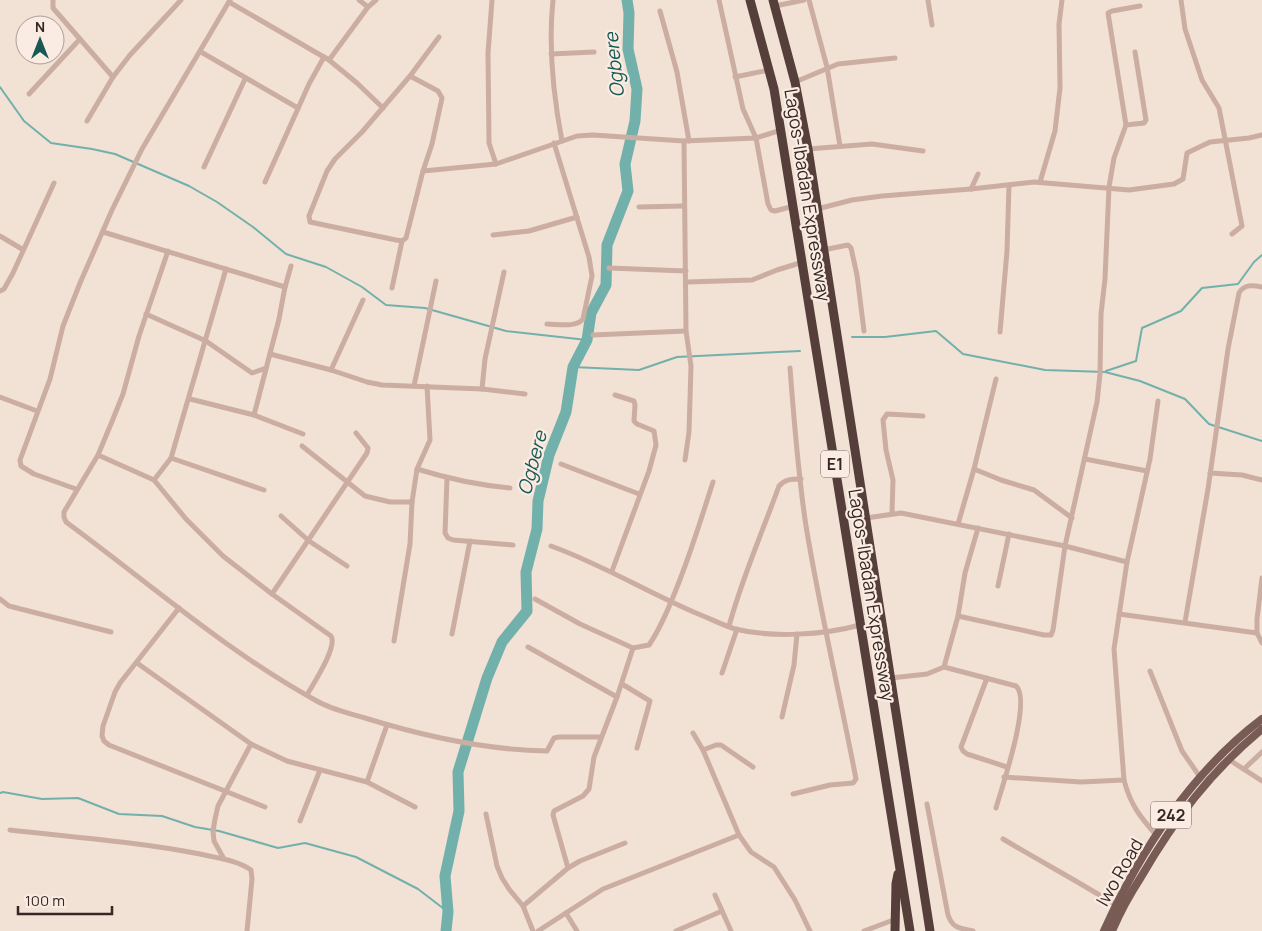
<svg xmlns="http://www.w3.org/2000/svg" width="1262" height="931" font-family="Manrope,sans-serif">
  <style>
    .lines { fill: none; stroke-linecap: round; stroke-linejoin: round }
    .stream { stroke: #72b1ab; stroke-width: 2 }
    .river { stroke: #72b1ab; stroke-width: 11 }
    .minor { stroke: #cbaea1; stroke-width: 5 }
    .primary { stroke: #785b54; stroke-width: 8 }
    .motorway { stroke: #563f3b; stroke-width: 9 }
    .labels { text-anchor: middle; dominant-baseline: central; stroke-width: 4.5; stroke-linejoin: round; paint-order: stroke }
    .shield { fill: #faece2; stroke: #70625d; stroke-width: 1 }
    .shield-label { font-size: 16px; font-weight: bold; fill: #352724 }
    .street-label { font-size: 18px; fill: #352724; stroke: #faece2 }
    .water-label { font-size: 19px; font-style: italic; fill: #175954; stroke: #faece2 }
  </style>
  <rect width="100%" height="100%" fill="#f2e1d5"/>
  <g class="lines">
    <!-- stream -->
    <g class="stream">
      <polyline points="0,87 24,121 51,143 92,149 115,154 189,186 217,202 253,227 286,254 326,267 362,287 386,305 425,308 506,331 587,340"/>
      <polyline points="852,337 885,337 936,331 963,354 1045,370 1105,372 1140,381 1185,399 1209,424 1262,441"/>
      <polyline points="573,367 639,370 677,357 800,351"/>
      <polyline points="1106,371 1136,361 1142,328 1181,311 1202,288 1238,284 1254,262 1262,255"/>
      <polyline points="0,793 3,792 42,799 78,798 119,814 162,816 195,827 219,831 278,848 305,843 356,857 418,889 448,912"/>
    </g>
    <!-- river -->
    <polyline class="river" points="446,931 448,912 445,876 459,811 458,772 487,678 502,642 527,611 526,572 537,529 538,501 549,455 566,412 573,367 587,340 591,313 606,285 607,245 628,191 625,164 635,121 637,89 628,49 629,13 627,0"/>
    <!-- minor -->
    <g class="minor">
      <polyline points="53,0 53,8 113,77"/>
      <polyline points="359,0 368,7"/>
      <polyline points="492,0 488,53 489,143 496,164"/>
      <path d="M553,0c-5,48 0,94 9,141"/>
      <polyline points="719,0 743,109 756,138 768,204 771,210 775,211 794,206"/>
      <polyline points="809,0 827,67 840,146"/>
      <polyline points="928,0 932,25"/>
      <polyline points="1181,0 1185,29 1202,80 1219,108 1242,226 1232,234"/>
      <polyline points="229,2 329,60 357,83 383,108"/>
      <polyline points="775,6 804,0"/>
      <polyline points="660,11 677,72 689,141"/>
      <polyline points="201,52 298,108"/>
      <polyline points="551,54 594,52"/>
      <polyline points="329,60 368,7 376,0"/>
      <polyline points="410,76 438,91 442,98 432,144 423,171 406,238 402,241 396,240 310,222 309,216 327,171 335,159 362,132 410,76 439,37"/>
      <polyline points="735,77 769,70"/>
      <polyline points="795,82 838,64 895,58"/>
      <polyline points="29,94 80,39"/>
      <polyline points="87,121 113,77 130,55 181,0"/>
      <polyline points="1126,125 1108,13 1112,11 1140,6"/>
      <polyline points="684,141 686,331 691,366 689,432 685,460"/>
      <polyline points="808,149 872,144 923,151"/>
      <polyline points="204,167 245,79"/>
      <polyline points="423,171 496,164 577,136 593,135 684,141 756,138 781,130"/>
      <polyline points="265,182 309,84 324,57"/>
      <polyline points="1040,182 1055,131 1060,88 1059,24 1062,0"/>
      <polyline points="971,189 978,174"/>
      <polyline points="639,207 684,206"/>
      <polyline points="817,209 852,200 882,196 971,189 1034,182 1129,190 1174,184 1183,179 1187,153 1210,142 1249,138 1262,135"/>
      <polyline points="103,232 285,287"/>
      <polyline points="493,235 529,231 577,217"/>
      <polyline points="0,236 22,249"/>
      <polyline points="823,250 848,245 851,248 857,275 864,331"/>
      <path d="M168,251l-29,85 -16,58 -10,25 -15,36 -34,57v5l2,5c82,60 160,129 249,178 15,9 33,13 50,18 58,18 120,32 182,33l7,-13 5,-1h42"/>
      <polyline points="609,268 686,271"/>
      <polyline points="687,282 752,280 777,270 803,262"/>
      <polyline points="392,288 402,241"/>
      <polyline points="0,291 4,289 13,273 54,183"/>
      <polyline points="146,314 206,341 252,373 266,368"/>
      <path d="M547,324c10,0 29,4 36,-5l9,-43 -3,-19 -35,-114"/>
      <polyline points="1000,332 1007,251 1009,185"/>
      <polyline points="593,335 686,331"/>
      <polyline points="270,354 331,370 367,382 382,385 482,389 525,394"/>
      <path d="M790,368c4,53 8,106 16,158 14,85 34,169 50,253l-3,4 -23,2 -37,9"/>
      <polyline points="331,370 363,300"/>
      <polyline points="414,386 436,281"/>
      <polyline points="482,389 485,359 504,272"/>
      <polyline points="0,397 37,411"/>
      <polyline points="190,399 254,415 303,434"/>
      <polyline points="254,415 279,319 285,287 291,266"/>
      <polyline points="302,446 365,496 390,502 412,502"/>
      <path d="M98,455l56,25 32,39 37,37 49,38 59,42c7,11 -18,48 -24,59"/>
      <polyline points="171,458 264,490"/>
      <polyline points="1085,459 1147,471"/>
      <polyline points="561,464 639,494"/>
      <path d="M417,469c32,10 60,16 93,19"/>
      <polyline points="974,469 1001,480 1034,490 1072,518"/>
      <polyline points="1210,473 1242,475 1262,480"/>
      <polyline points="447,479 445,533 448,538 453,540 513,545"/>
      <polyline points="154,480 171,458 226,269"/>
      <polyline points="76,489 34,474 21,466 20,460 50,379 63,326 80,283 112,210 142,149 230,0"/>
      <polyline points="892,513 893,480 886,450 883,420 887,414 923,416"/>
      <polyline points="281,516 309,541 347,566"/>
      <polyline points="866,518 901,513 1065,546 1127,562"/>
      <polyline points="958,524 974,469 996,379"/>
      <path d="M551,546c50,18 96,46 145,67 13,5 26,12 39,16 37,9 89,6 125,-4"/>
      <polyline points="612,571 649,471 656,445 654,431 637,424 634,421 635,405 634,401 615,395"/>
      <polyline points="1262,578 1257,619 1257,633 1262,643"/>
      <polyline points="998,586 1009,534"/>
      <polyline points="272,594 367,453 368,448 356,433"/>
      <polyline points="0,599 9,606 111,632"/>
      <path d="M535,599l45,25 53,24 16,-3c13,-19 22,-42 30,-63 13,-33 23,-66 34,-100"/>
      <polyline points="179,608 120,683 115,692 103,726 102,736 104,741 109,745 265,807"/>
      <polyline points="1119,614 1257,633"/>
      <polyline points="958,616 1044,635 1051,635 1053,630 1065,546 1097,402 1100,374 1101,314 1105,279 1109,187 1114,158 1126,125 1144,123 1146,120 1135,52"/>
      <path d="M1185,622l23,-133 20,-140 11,-56c5,-9 14,-8 23,-6"/>
      <path d="M729,626c13,-48 33,-93 50,-140 6,-7 13,-7 22,-7"/>
      <polyline points="452,634 470,541"/>
      <polyline points="394,641 410,544 412,502 417,469 430,440 427,386"/>
      <polyline points="528,647 617,697"/>
      <polyline points="137,663 251,744 287,761 367,782 415,807"/>
      <path d="M944,667l72,19c16,14 -14,101 -20,122"/>
      <polyline points="1150,671 1182,751 1200,777"/>
      <polyline points="722,673 737,629"/>
      <polyline points="891,678 927,674 944,667 958,616 965,573 978,528"/>
      <polyline points="987,678 961,747 963,751 967,754 1007,767"/>
      <polyline points="622,684 650,701 637,748"/>
      <polyline points="782,717 794,665 797,634"/>
      <polyline points="693,733 703,750 739,835 751,852 774,867 795,900 810,931"/>
      <polyline points="703,750 716,745 721,745 753,767"/>
      <polyline points="1228,759 1262,781"/>
      <polyline points="1244,769 1262,752"/>
      <polyline points="1004,777 1081,782 1124,780"/>
      <polyline points="367,782 387,725"/>
      <path d="M927,804l21,111c5,14 12,13 25,16"/>
      <polyline points="486,814 497,866 502,878 509,889 523,906 533,931"/>
      <polyline points="300,821 320,770"/>
      <path d="M10,830c63,7 128,12 190,24 17,4 37,6 51,16l1,9 -5,52"/>
      <path d="M1157,836c-17,-19 -27,-32 -33,-56l-10,-131 13,-87 23,-103 8,-58"/>
      <path d="M1003,839c37,22 76,43 113,66"/>
      <polyline points="224,859 214,841 213,831 215,819 218,806 251,744"/>
      <polyline points="568,868 553,815 554,811 583,796 589,789 594,757 617,697 633,648"/>
      <polyline points="715,895 731,931"/>
      <polyline points="523,906 568,868 580,861 625,843"/>
      <polyline points="566,913 577,931"/>
      <polyline points="538,931 603,889 739,835"/>
      <polyline points="676,931 722,911"/>
      <polyline points="864,931 896,919"/>
    </g>
    <!-- primary -->
    <g class="primary">
      <path d="M1104,931c36,-80 88,-159 158,-212"/>
      <path d="M1112,931c8,-19 18,-37 29,-54 34,-58 69,-105 121,-148"/>
    </g>
    <!-- motorway -->
    <g class="motorway">
      <polyline points="750,0 774,89 910,931"/>
      <polyline points="773,0 795,82 808,149 930,931"/>
      <polyline points="895,931 896,884 898,874"/>
    </g>
  </g>
  <g class="labels">
    <!-- shield labels -->
    <g class="shield">
      <rect x="821" y="450.5" width="28" height="27" rx="4"/>
      <rect x="1151" y="801.5" width="40" height="27" rx="4"/>
    </g>
    <g class="shield-label">
      <text x="835" y="464">E1</text>
      <text x="1171" y="815">242</text>
    </g>
    <!-- street labels -->
    <g class="street-label">
      <text transform="translate(808 195) rotate(81)">Lagos-Ibadan Expressway</text>
      <text transform="translate(872 595) rotate(81)">Lagos-Ibadan Expressway</text>
      <text transform="translate(1119 872) rotate(-60)">Iwo Road</text>
    </g>
    <!-- water labels -->
    <g class="water-label">
      <text transform="translate(614 65) rotate(-96)">Ogbere</text>
      <text transform="translate(532 463) rotate(-75)">Ogbere</text>
    </g>
  </g>
  <!-- north arrow -->
  <g transform="translate(40 40)"><circle r="24" fill="#faece2" stroke="#ab9d96"/>
  <path d="M0-4L9 19L0 12L-9 19Z" fill="#175954"/>
  <text y="-8" font-size="14" font-weight="bold" text-anchor="middle" fill="#352724">N</text>
  </g>
  <!-- scale -->
  <path d="M18 906v8h94v-8" fill="none" stroke="#352724" stroke-width="2.5"/>
  <text x="25" y="906" font-size="15" fill="#352724" stroke="#faece2" stroke-width="4" paint-order="stroke">100 m</text>
</svg>
